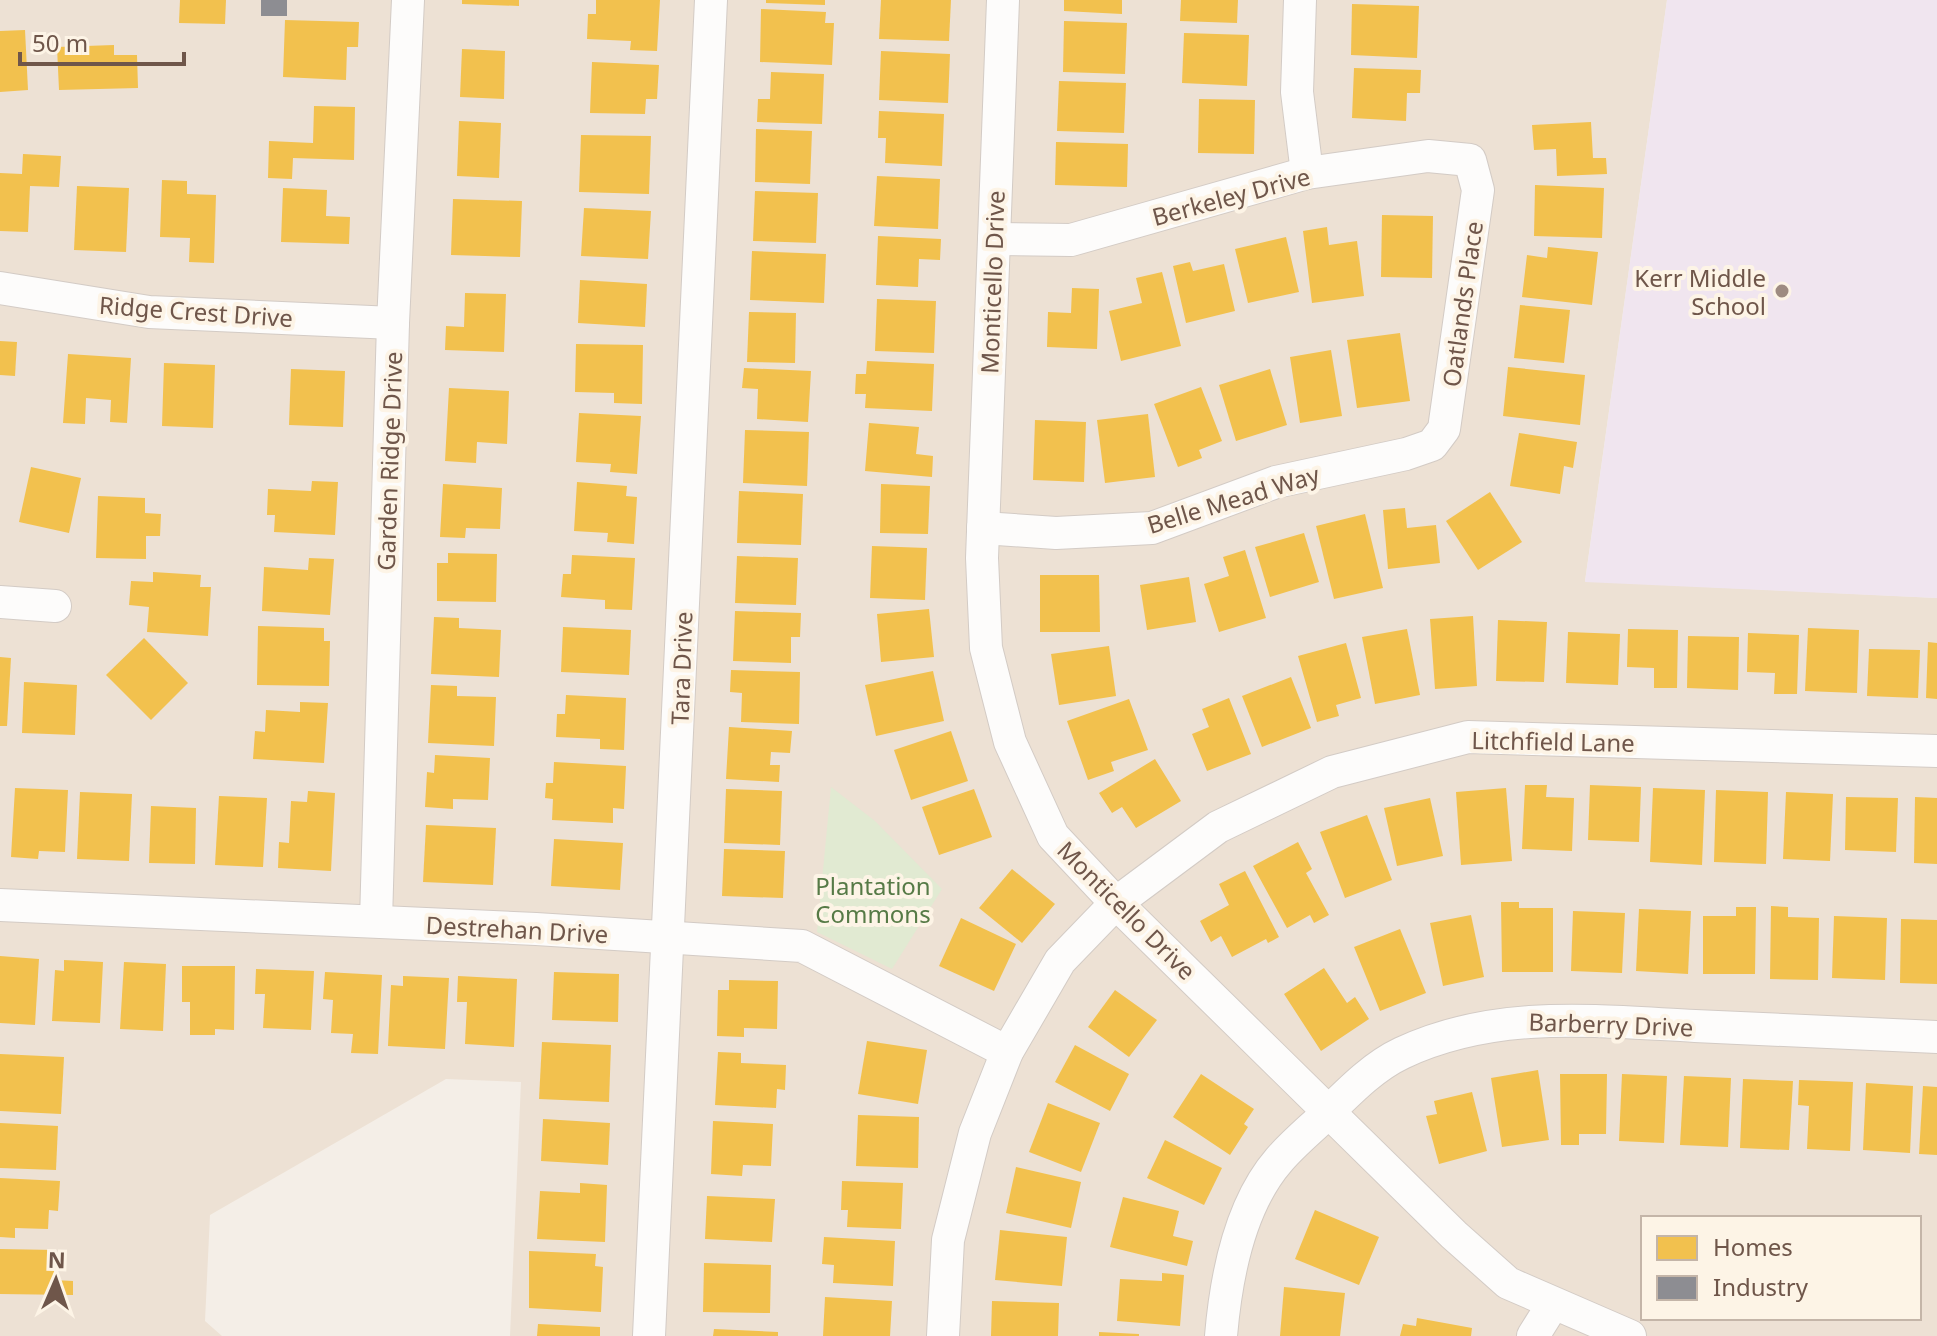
<svg xmlns="http://www.w3.org/2000/svg" width="1937" height="1336" font-family="'Noto Sans',sans-serif">
  <style>
    .residential { fill: #ede1d4; fill-rule: evenodd }
    .education { fill: #f0e5ef }
    .green { fill: #e1ead2 }
    .homes { fill: #f2c14e }
    .industry { fill: #8d8d92 }
    .lines { fill: none; stroke-linecap: round; stroke-linejoin: round }
    .minor-casing { stroke: #d3cbc5; stroke-width: 34 }
    .minor { stroke: #fdfcfb; stroke-width: 32 }
    .poi-dot { fill: #9e8b81; stroke: #fdf4e6; stroke-width: 3 }
    .labels { text-anchor: middle; dominant-baseline: central; stroke-width: 8; stroke-linejoin: round; paint-order: stroke }
    .street-label { font-size: 24px; fill: #6f564a; stroke: #fdf4e6 }
    .poi-label { font-size: 24px; fill: #6f564a; stroke: #fdf4e6; text-anchor: end }
    .park-label { font-size: 24px; fill: #567a46; stroke: #fdf4e6 }
  </style>
  <rect width="100%" height="100%" fill="#f4eee7"/>
  <!-- residential -->
  <path class="residential" d="M0,0h1667l-82,581 352,17v738h-1427l11,-254 -75,-3 -236,136 -5,106 17,15h-222zM1643,1218h276v100h-276z"/>
  <!-- education -->
  <polygon class="education" points="1667,0 1937,0 1937,598 1585,582"/>
  <!-- green -->
  <polygon class="green" points="831,787 875,821 942,889 892,969 817,932"/>
  <!-- homes -->
  <g class="homes">
    <polygon points="180,0 226,0 225,24 179,23"/>
    <polygon points="462,0 519,0 519,6 462,4"/>
    <polygon points="596,0 660,0 657,51 630,50 631,41 587,39 588,14 596,14"/>
    <polygon points="766,0 825,0 825,5 766,3"/>
    <polygon points="881,0 951,0 949,41 879,39"/>
    <polygon points="1064,0 1122,0 1122,14 1064,11"/>
    <polygon points="1181,0 1238,0 1237,23 1180,21"/>
    <polygon points="1352,4 1419,6 1417,58 1351,55"/>
    <polygon points="761,9 826,12 825,23 834,23 832,65 760,62"/>
    <polygon points="285,20 359,22 358,47 347,47 346,80 283,77"/>
    <polygon points="1064,21 1127,23 1125,74 1063,72"/>
    <polygon points="25,30 28,90 0,92 0,31"/>
    <polygon points="1184,33 1249,35 1247,86 1182,83"/>
    <polygon points="114,45 114,55 137,55 138,88 59,90 57,47"/>
    <polygon points="462,49 505,51 504,99 460,97"/>
    <polygon points="881,51 950,54 948,103 879,100"/>
    <polygon points="592,62 659,65 657,99 646,99 645,114 590,113"/>
    <polygon points="1354,68 1421,70 1420,93 1407,93 1406,121 1352,118"/>
    <polygon points="771,72 824,74 822,124 757,122 758,99 770,99"/>
    <polygon points="1059,81 1126,83 1124,133 1057,131"/>
    <polygon points="1199,99 1255,100 1254,154 1198,153"/>
    <polygon points="314,106 355,107 354,160 293,158 292,179 268,178 269,141 313,143"/>
    <polygon points="879,111 944,114 942,166 885,163 886,138 878,138"/>
    <polygon points="459,121 501,123 499,178 457,176"/>
    <polygon points="1591,122 1593,158 1606,158 1607,174 1557,176 1556,149 1534,150 1532,125"/>
    <polygon points="756,129 812,131 810,184 755,182"/>
    <polygon points="581,135 651,136 649,194 579,192"/>
    <polygon points="1056,142 1128,144 1127,187 1055,185"/>
    <polygon points="23,154 61,156 59,187 30,186 28,232 0,231 0,173 22,174"/>
    <polygon points="877,176 940,179 938,229 874,226"/>
    <polygon points="162,180 187,181 187,194 216,195 214,263 189,262 190,238 160,237"/>
    <polygon points="1535,185 1604,188 1602,238 1534,236"/>
    <polygon points="77,186 129,188 126,252 74,250"/>
    <polygon points="283,188 327,190 326,216 350,217 349,244 281,242"/>
    <polygon points="755,191 818,193 816,243 753,241"/>
    <polygon points="453,199 522,201 520,257 451,255"/>
    <polygon points="584,208 651,211 648,259 581,256"/>
    <polygon points="1382,215 1433,216 1432,278 1381,277"/>
    <polygon points="1327,227 1329,245 1357,241 1364,296 1312,303 1303,231"/>
    <polygon points="878,236 941,239 940,260 919,259 918,287 876,285"/>
    <polygon points="1286,237 1299,292 1248,303 1235,249"/>
    <polygon points="1548,247 1598,252 1592,305 1522,297 1527,255 1547,258"/>
    <polygon points="752,251 826,254 824,303 750,300"/>
    <polygon points="1190,262 1193,271 1224,264 1235,311 1186,323 1173,266"/>
    <polygon points="1162,272 1181,346 1121,361 1109,311 1142,303 1136,278"/>
    <polygon points="580,280 647,284 645,327 578,323"/>
    <polygon points="1072,288 1099,289 1097,349 1047,347 1048,312 1071,313"/>
    <polygon points="465,293 506,294 504,352 445,350 446,326 464,327"/>
    <polygon points="877,299 936,301 934,353 875,351"/>
    <polygon points="1520,305 1570,310 1564,363 1514,358"/>
    <polygon points="749,312 796,313 795,363 747,362"/>
    <polygon points="1400,333 1410,401 1357,408 1347,340"/>
    <polygon points="0,341 17,342 15,376 0,375"/>
    <polygon points="576,344 643,345 642,404 614,403 614,393 575,392"/>
    <polygon points="1331,350 1342,416 1300,423 1290,357"/>
    <polygon points="68,354 131,358 127,423 110,422 111,400 86,398 85,424 63,423"/>
    <polygon points="867,361 934,364 932,411 865,408 866,394 855,394 856,374 866,374"/>
    <polygon points="164,363 215,365 213,428 162,426"/>
    <polygon points="1508,367 1585,375 1580,425 1503,416"/>
    <polygon points="744,368 811,371 808,422 757,419 758,389 742,388"/>
    <polygon points="291,369 345,371 343,427 289,425"/>
    <polygon points="1270,369 1287,425 1236,441 1219,385"/>
    <polygon points="1201,387 1222,441 1199,450 1202,458 1178,467 1154,404"/>
    <polygon points="449,388 509,391 507,444 477,442 476,463 445,461"/>
    <polygon points="579,413 641,416 637,474 610,472 611,464 576,462"/>
    <polygon points="1148,414 1155,477 1105,483 1097,420"/>
    <polygon points="1035,420 1086,422 1084,482 1033,480"/>
    <polygon points="869,423 919,427 916,454 933,456 932,477 865,471"/>
    <polygon points="745,430 809,432 807,486 743,483"/>
    <polygon points="1519,433 1577,442 1573,468 1564,466 1560,494 1510,486"/>
    <polygon points="31,467 81,478 69,533 19,522"/>
    <polygon points="312,481 338,482 335,535 274,532 275,515 267,515 268,489 311,491"/>
    <polygon points="577,482 627,486 626,496 637,497 634,544 607,542 608,533 574,531"/>
    <polygon points="443,484 502,488 500,529 466,528 465,538 440,537"/>
    <polygon points="881,484 930,486 928,534 880,533"/>
    <polygon points="739,491 803,494 801,545 737,543"/>
    <polygon points="1490,492 1522,542 1478,570 1446,521"/>
    <polygon points="98,496 145,498 145,513 161,514 160,536 146,536 146,559 96,558"/>
    <polygon points="1405,508 1407,528 1436,525 1440,563 1388,569 1383,510"/>
    <polygon points="1365,514 1383,588 1334,599 1316,526"/>
    <polygon points="1304,533 1319,582 1270,597 1255,547"/>
    <polygon points="872,546 927,548 925,600 870,598"/>
    <polygon points="1245,550 1266,618 1219,632 1204,584 1229,576 1223,557"/>
    <polygon points="448,553 497,554 496,602 437,601 437,563 448,563"/>
    <polygon points="572,555 635,558 632,610 605,609 605,600 561,597 563,574 571,574"/>
    <polygon points="737,556 798,558 796,605 735,603"/>
    <polygon points="309,558 334,559 330,615 262,611 264,567 308,570"/>
    <polygon points="153,572 201,575 200,587 211,587 208,636 147,632 149,607 129,605 131,581 153,582"/>
    <polygon points="1040,575 1099,575 1100,632 1040,632"/>
    <polygon points="1189,577 1196,622 1147,630 1140,585"/>
    <polygon points="929,609 934,657 881,662 877,614"/>
    <polygon points="735,611 801,613 800,637 791,637 791,663 733,661"/>
    <polygon points="1473,616 1477,686 1435,689 1430,619"/>
    <polygon points="434,617 459,618 459,628 501,630 499,677 431,674"/>
    <polygon points="1498,620 1547,622 1544,682 1496,681"/>
    <polygon points="258,626 324,628 324,641 330,641 329,686 257,685"/>
    <polygon points="563,627 631,630 629,675 561,672"/>
    <polygon points="1808,628 1859,630 1857,693 1805,691"/>
    <polygon points="1407,629 1420,695 1375,704 1362,637"/>
    <polygon points="1628,629 1678,630 1677,688 1654,688 1654,668 1627,667"/>
    <polygon points="1568,632 1620,634 1618,685 1566,683"/>
    <polygon points="1748,633 1799,635 1797,694 1774,694 1775,673 1747,672"/>
    <polygon points="1688,636 1739,637 1738,690 1687,688"/>
    <polygon points="144,638 188,683 151,720 106,675"/>
    <polygon points="1928,642 1937,643 1937,699 1926,698"/>
    <polygon points="1346,643 1361,698 1336,705 1339,716 1317,722 1298,656"/>
    <polygon points="1109,646 1116,696 1059,705 1051,654"/>
    <polygon points="1869,649 1920,650 1918,698 1867,696"/>
    <polygon points="0,657 11,658 7,726 0,726"/>
    <polygon points="731,670 800,672 799,724 741,722 742,693 730,692"/>
    <polygon points="933,671 944,721 876,736 865,685"/>
    <polygon points="1291,677 1311,728 1262,747 1242,696"/>
    <polygon points="24,682 77,685 75,735 22,733"/>
    <polygon points="431,685 457,686 457,696 496,697 494,746 428,743"/>
    <polygon points="566,695 626,698 624,750 600,749 600,739 556,737 557,714 565,714"/>
    <polygon points="1229,698 1251,754 1207,771 1192,734 1209,727 1202,709"/>
    <polygon points="1129,699 1148,750 1111,762 1114,771 1088,780 1067,721"/>
    <polygon points="300,702 328,703 324,763 253,759 255,731 265,732 266,710 300,712"/>
    <polygon points="729,727 792,731 790,753 771,752 770,765 780,765 779,782 726,779"/>
    <polygon points="951,731 968,781 911,800 894,750"/>
    <polygon points="435,755 490,758 488,800 453,799 453,809 425,807 427,772 434,773"/>
    <polygon points="1155,759 1181,801 1136,828 1122,807 1112,813 1099,793"/>
    <polygon points="554,762 626,766 624,809 613,808 613,823 552,820 553,799 545,798 546,783 553,783"/>
    <polygon points="1525,785 1547,785 1546,797 1574,798 1572,851 1522,849"/>
    <polygon points="1590,785 1641,787 1639,842 1588,840"/>
    <polygon points="15,788 68,790 65,852 39,851 38,859 11,857"/>
    <polygon points="1506,788 1512,861 1461,865 1456,792"/>
    <polygon points="1653,788 1705,790 1702,865 1650,862"/>
    <polygon points="726,789 782,791 780,845 724,843"/>
    <polygon points="974,789 992,837 939,855 922,807"/>
    <polygon points="1716,790 1768,792 1766,864 1714,862"/>
    <polygon points="308,791 335,793 331,871 278,868 279,842 289,843 291,801 307,802"/>
    <polygon points="80,792 132,794 129,861 77,859"/>
    <polygon points="1786,792 1833,794 1830,861 1783,859"/>
    <polygon points="219,796 267,798 263,867 215,865"/>
    <polygon points="1846,797 1898,798 1896,852 1845,850"/>
    <polygon points="1915,797 1937,798 1937,864 1914,863"/>
    <polygon points="1430,798 1443,856 1397,866 1384,808"/>
    <polygon points="151,806 196,808 195,864 149,863"/>
    <polygon points="1367,815 1392,880 1345,898 1320,832"/>
    <polygon points="426,825 496,828 493,885 423,882"/>
    <polygon points="554,839 623,843 620,890 551,886"/>
    <polygon points="1298,842 1312,869 1306,873 1329,915 1314,923 1310,915 1287,928 1253,866"/>
    <polygon points="724,849 785,851 783,898 722,896"/>
    <polygon points="1012,869 1055,904 1022,943 979,908"/>
    <polygon points="1245,871 1279,937 1268,943 1266,939 1232,957 1221,936 1211,942 1200,921 1229,905 1219,884"/>
    <polygon points="1501,902 1519,902 1519,908 1553,908 1553,972 1502,972"/>
    <polygon points="1771,906 1788,907 1788,917 1819,918 1818,980 1770,979"/>
    <polygon points="1736,907 1756,907 1755,974 1703,974 1703,916 1736,916"/>
    <polygon points="1639,909 1691,911 1688,974 1636,971"/>
    <polygon points="1573,911 1625,913 1622,973 1571,971"/>
    <polygon points="1471,915 1484,977 1443,986 1430,923"/>
    <polygon points="1834,916 1887,918 1885,980 1832,978"/>
    <polygon points="961,918 1016,944 994,991 939,966"/>
    <polygon points="1901,919 1937,920 1937,984 1900,983"/>
    <polygon points="1400,929 1426,993 1380,1011 1354,947"/>
    <polygon points="0,956 39,959 35,1025 0,1023"/>
    <polygon points="64,960 103,962 100,1023 52,1021 55,970 64,971"/>
    <polygon points="124,962 166,964 163,1031 120,1029"/>
    <polygon points="182,966 235,966 234,1030 215,1029 215,1035 190,1035 190,1002 182,1002"/>
    <polygon points="1324,968 1347,1003 1355,997 1369,1019 1321,1051 1284,994"/>
    <polygon points="256,969 314,971 311,1030 263,1028 265,994 255,994"/>
    <polygon points="325,972 382,975 378,1054 351,1053 353,1034 331,1033 333,1000 323,999"/>
    <polygon points="554,972 619,974 618,1022 552,1020"/>
    <polygon points="403,976 449,978 445,1049 388,1046 391,985 403,986"/>
    <polygon points="458,976 517,979 514,1047 465,1044 467,1002 457,1002"/>
    <polygon points="729,980 778,981 777,1029 744,1028 744,1037 717,1036 718,990 729,990"/>
    <polygon points="1115,990 1157,1020 1129,1057 1088,1027"/>
    <polygon points="867,1041 927,1050 918,1104 858,1094"/>
    <polygon points="542,1042 611,1045 609,1102 539,1099"/>
    <polygon points="1075,1045 1129,1074 1110,1111 1055,1082"/>
    <polygon points="718,1052 741,1053 741,1063 786,1065 785,1090 777,1089 776,1108 715,1105"/>
    <polygon points="0,1054 64,1057 61,1114 0,1111"/>
    <polygon points="1538,1070 1549,1140 1502,1147 1491,1078"/>
    <polygon points="1201,1074 1254,1109 1244,1124 1248,1127 1230,1155 1173,1117"/>
    <polygon points="1560,1074 1607,1074 1606,1134 1579,1134 1579,1145 1561,1145"/>
    <polygon points="1622,1074 1667,1076 1664,1143 1619,1141"/>
    <polygon points="1684,1076 1731,1078 1728,1147 1680,1145"/>
    <polygon points="1743,1079 1793,1081 1789,1150 1740,1148"/>
    <polygon points="1799,1080 1853,1082 1850,1151 1807,1149 1809,1106 1798,1105"/>
    <polygon points="1866,1083 1913,1086 1910,1153 1863,1150"/>
    <polygon points="1923,1086 1937,1087 1937,1155 1919,1154"/>
    <polygon points="1472,1092 1487,1151 1439,1164 1426,1116 1437,1114 1434,1101"/>
    <polygon points="1048,1103 1100,1123 1081,1172 1029,1152"/>
    <polygon points="858,1115 919,1117 918,1168 856,1166"/>
    <polygon points="543,1119 610,1123 608,1165 541,1161"/>
    <polygon points="713,1121 773,1124 771,1166 743,1165 742,1176 711,1174"/>
    <polygon points="0,1123 58,1126 56,1170 0,1168"/>
    <polygon points="1165,1140 1222,1168 1204,1205 1147,1178"/>
    <polygon points="1016,1167 1081,1182 1071,1228 1006,1213"/>
    <polygon points="0,1178 60,1181 58,1211 49,1210 48,1229 15,1228 15,1238 0,1237"/>
    <polygon points="842,1181 903,1183 901,1229 847,1227 848,1210 841,1210"/>
    <polygon points="580,1183 607,1185 605,1242 537,1239 540,1191 580,1193"/>
    <polygon points="707,1196 775,1199 772,1242 705,1239"/>
    <polygon points="1123,1197 1179,1211 1173,1236 1193,1241 1187,1266 1110,1247"/>
    <polygon points="1315,1210 1379,1237 1359,1285 1295,1259"/>
    <polygon points="1000,1230 1067,1237 1062,1286 995,1280"/>
    <polygon points="824,1237 895,1241 893,1286 833,1283 834,1265 822,1264"/>
    <polygon points="0,1249 55,1250 54,1280 73,1281 73,1295 0,1294"/>
    <polygon points="529,1251 596,1254 595,1266 603,1267 601,1312 529,1308"/>
    <polygon points="704,1263 771,1265 770,1313 703,1312"/>
    <polygon points="1162,1273 1184,1275 1180,1326 1117,1321 1120,1279 1162,1281"/>
    <polygon points="1284,1287 1345,1293 1340,1336 1280,1336"/>
    <polygon points="825,1297 892,1301 890,1336 823,1336"/>
    <polygon points="992,1301 1059,1303 1058,1336 991,1336"/>
    <polygon points="1417,1318 1472,1328 1471,1336 1400,1336 1403,1324 1416,1326"/>
    <polygon points="538,1324 600,1327 600,1336 537,1336"/>
    <polygon points="714,1329 778,1332 778,1336 713,1336"/>
    <polygon points="1099,1332 1139,1334 1139,1336 1099,1336"/>
  </g>
  <!-- industry -->
  <rect class="industry" x="261" y="0" width="26" height="16"/>
  <g class="lines">
    <!-- minor casing -->
    <g class="minor-casing">
      <g id="minor">
        <polyline points="1003,0 982,558 986,648 1010,742 1053,836 1116,903 1454,1235 1508,1283 1630,1336"/>
        <polyline points="1300,0 1297,92 1307,173"/>
        <polyline points="0,288 149,312 393,323"/>
        <polyline points="983,528 1056,533 1152,528 1276,482 1406,454 1432,445 1444,429 1478,190 1470,160 1428,156 1307,173 1071,240 994,239"/>
        <polyline points="0,602 55,606"/>
        <polyline points="0,905 536,929 802,946 1007,1052"/>
        <polyline points="376,921 393,323 408,0"/>
        <polyline points="649,1336 711,0"/>
        <polyline points="943,1336 948,1240 975,1133 1007,1052 1060,961 1116,903 1218,827 1332,772 1468,737 1937,751"/>
        <path d="M1221,1336c5,-59 18,-130 58,-176 12,-14 26,-26 39,-38 26,-25 52,-54 84,-69 94,-44 193,-32 293,-27 80,3 161,7 242,11"/>
        <polyline points="1533,1336 1553,1304"/>
      </g>
    </g>
    <!-- minor -->
    <use href="#minor" class="minor"/>
  </g>
  <!-- markers -->
  <circle class="poi-dot" cx="1782" cy="291" r="8"/>
  <g class="labels">
    <!-- street labels -->
    <g class="street-label">
      <text transform="translate(1231 196) rotate(-15)">Berkeley Drive</text>
      <text transform="translate(992 282) rotate(-88)">Monticello Drive</text>
      <text transform="translate(1462 304) rotate(-82)">Oatlands Place</text>
      <text transform="translate(196 311) rotate(4)">Ridge Crest Drive</text>
      <text transform="translate(389 461) rotate(-88)">Garden Ridge Drive</text>
      <text transform="translate(1233 499) rotate(-17)">Belle Mead Way</text>
      <text transform="translate(681 668) rotate(-88)">Tara Drive</text>
      <text transform="translate(1553 741) rotate(1)">Litchfield Lane</text>
      <text transform="translate(1127 910) rotate(45)">Monticello Drive</text>
      <text transform="translate(517 929) rotate(3)">Destrehan Drive</text>
      <text transform="translate(1611 1024) rotate(2)">Barberry Drive</text>
    </g>
    <!-- poi labels -->
    <g class="poi-label">
      <text x="1766" y="277">Kerr Middle<tspan x="1766" dy="28">School</tspan></text>
    </g>
    <!-- park labels -->
    <g class="park-label">
      <text x="873" y="885">Plantation<tspan x="873" dy="28">Commons</tspan></text>
    </g>
  </g>
  <!-- legend -->
  <rect x="1641" y="1216" width="280" height="104" fill="#fdf4e6" stroke="#c4b5a8" stroke-width="2"/>
  <rect x="1657" y="1236" width="40" height="24" fill="#f2c14e" stroke="#c4b5a8" stroke-width="2"/>
  <text x="1713" y="1256" font-size="24" fill="#6f564a">Homes</text>
  <rect x="1657" y="1276" width="40" height="24" fill="#8d8d92" stroke="#c4b5a8" stroke-width="2"/>
  <text x="1713" y="1296" font-size="24" fill="#6f564a">Industry</text>
  <!-- north arrow -->
  <g transform="translate(56 1280) rotate(2)" stroke="#fdf4e6" stroke-width="6" paint-order="stroke">
  <path d="M0-6L14 30L0 20L-14 30Z" fill="#6f564a"/>
  <text y="-12" font-size="22" font-weight="bold" text-anchor="middle" fill="#6f564a">N</text>
  </g>
  <!-- scale -->
  <path d="M20 52v12h164v-12" fill="none" stroke="#6f564a" stroke-width="4"/>
  <text x="32" y="52" font-size="24" fill="#6f564a" stroke="#fdf4e6" stroke-width="6" paint-order="stroke">50 m</text>
</svg>
